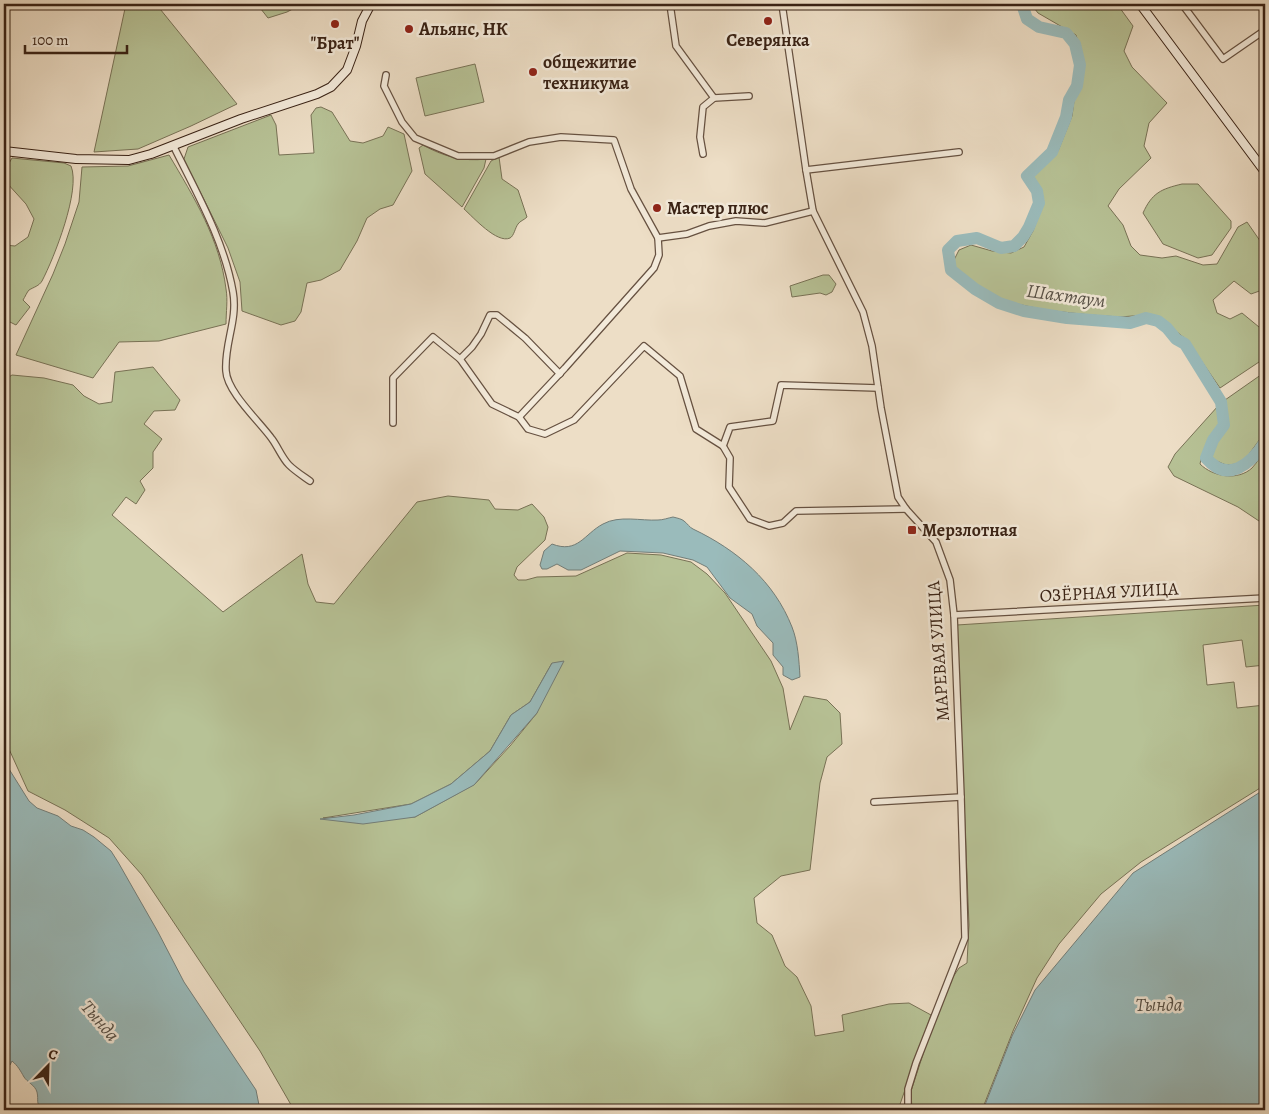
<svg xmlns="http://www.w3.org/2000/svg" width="1269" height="1114" font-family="Alegreya,serif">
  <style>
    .green { fill: #b7c296; stroke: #787256; fill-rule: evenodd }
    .water { fill: #9abbbb; stroke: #737e79 }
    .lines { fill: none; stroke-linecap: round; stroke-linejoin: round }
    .river { stroke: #9abbbb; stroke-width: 12 }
    .street-casing { stroke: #665141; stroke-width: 8 }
    .secondary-casing { stroke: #392215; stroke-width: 10 }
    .street { stroke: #f3eada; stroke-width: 5.5 }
    .secondary { stroke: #f3eada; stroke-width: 8 }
    .poi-dot { fill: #8f2418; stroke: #f3eada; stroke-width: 2 }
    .labels { text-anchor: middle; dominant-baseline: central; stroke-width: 5; stroke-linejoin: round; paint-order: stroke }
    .poi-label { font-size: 18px; font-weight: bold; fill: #392215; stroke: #f3eada; text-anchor: start }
    .street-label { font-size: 18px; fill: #392215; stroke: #f3eada }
    .water-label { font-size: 19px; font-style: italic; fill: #565047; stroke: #f3eada }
  </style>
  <rect width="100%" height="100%" fill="#eddec6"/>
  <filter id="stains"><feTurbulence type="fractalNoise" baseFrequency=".004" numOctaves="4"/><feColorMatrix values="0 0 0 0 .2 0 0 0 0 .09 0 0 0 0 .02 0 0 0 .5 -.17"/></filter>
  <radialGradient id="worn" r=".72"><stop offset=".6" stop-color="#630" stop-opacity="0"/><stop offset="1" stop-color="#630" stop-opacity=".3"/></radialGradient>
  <!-- green -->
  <g class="green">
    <polygon points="126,4 156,4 237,104 191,126 138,149 94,152"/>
    <polygon points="257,4 302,4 287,12 268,18"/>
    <polygon points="1031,4 1117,4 1133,26 1124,51 1132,67 1167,103 1149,123 1144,146 1151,158 1119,189 1108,206 1123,225 1131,246 1140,255 1162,258 1176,256 1203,265 1217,264 1238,227 1247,222 1265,248 1265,289 1251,294 1234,281 1213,300 1217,313 1230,319 1242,313 1259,327 1265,324 1265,358 1220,388 1187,340 1158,317 1145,315 1120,317 1090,315 1045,310 1008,302 978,286 958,271 953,262 959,250 971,245 992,251 1011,253 1024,247 1033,231 1042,206 1040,187 1033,176 1058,151 1072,116 1074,101 1082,82 1082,56 1076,35 1038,13"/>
    <polygon points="475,64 484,102 425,116 416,78"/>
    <polygon points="321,107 332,112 350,141 363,143 383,136 388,127 404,134 412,171 393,205 380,209 367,218 357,241 340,270 321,280 307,283 301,312 295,321 281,325 242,311 240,282 228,248 184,159 188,147 271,115 276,125 279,155 314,153 311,115 316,108"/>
    <path d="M423,145c19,11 41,17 63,14l-2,9 -22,39 -37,-33 -6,-26z"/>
    <path d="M169,155c25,42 51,85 57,134 2,11 0,23 0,35l-67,17 -40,1 -26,36 -77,-23 37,-81 12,-30 14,-42 3,-35 46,-1z"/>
    <path d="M499,157l3,22 16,11 9,27c-3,3 -7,4 -9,7 -3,4 -4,12 -8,14 -13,6 -37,-21 -46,-29l27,-48z"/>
    <path d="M12,158l52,5 7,3c10,24 -17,92 -29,115 -3,5 -8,6 -13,9 -2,2 -4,7 -6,10l7,7 -14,18 -12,-6v-74l11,1 13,-9 6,-18 -8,-15 -20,-22 -2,-10z"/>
    <path d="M1182,184h16l33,37v7l-19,27 -14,3 -35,-14 -20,-31c9,-20 18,-24 39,-29z"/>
    <polygon points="823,275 829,275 836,284 832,292 826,295 820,293 792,297 790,286"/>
    <path d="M153,367l27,33 -5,10 -21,1 -10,13 18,15 -9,13v16l-13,13 5,9 -9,14 -10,-7 -14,18 111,97 79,-58 6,30 8,18 18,2 83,-102 31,-6 41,4 6,9 23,1 14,-6 12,13 4,10 -3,13 -28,27 -3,8 4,5h8l11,-3 39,-1 51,-23 34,2 30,7 16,12 18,19 46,68 12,27 7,42 14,-34 23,4 13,13 2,31 -15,13 -7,26 -10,87 -29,6 -27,22 3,25 15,12 13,31 12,11 14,29 4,30 29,-5 -2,-16 47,-11 20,-1 22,12 -33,95h-604l-34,-59 -118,-176 -33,-37 -44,-28 -37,-19 -24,-53v-358l8,-5 32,3 29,7 11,11 15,8 13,-2 3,-30zM552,663l-15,50 -27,33 -35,38 -60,33 -92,1 88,-14 40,-20 39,-33 21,-36 19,-13z"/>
    <path d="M1265,372v60l-18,25 -9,7 -12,1 -14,-6c1,-15 8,-23 16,-34l-3,-25z"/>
    <path d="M1218,406l1,21 -11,15 -6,13 -2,9c13,13 38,17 52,4 6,-6 10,-15 13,-21v78l-27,-18 -64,-31 -6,-9 7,-13z"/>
    <polygon points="1265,605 1265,665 1246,667 1242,640 1203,645 1207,685 1234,682 1237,708 1265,705 1265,785 1141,862 1101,894 1059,944 1037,978 1013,1031 982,1110 912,1110 911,1091 927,1042 953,977 959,968 967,963 969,925 957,625"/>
  </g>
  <!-- water -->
  <g class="water">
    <path d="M673,517c4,1 9,2 11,4 4,3 5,6 9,8 44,21 81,52 99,98 6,15 7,34 8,50l-8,3 -9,-5v-8l-10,-12v-12l-16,-17 -5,-12 -22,-16 -23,-31 -14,-7 -30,-7 -43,-2 -39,19h-13l-11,-6 -10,5h-5l-2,-4 4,-14 8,-7c26,10 32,-10 51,-20 16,-9 38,-3 55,-4 5,0 10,-2 15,-3z"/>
    <polygon points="564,661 537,713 474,785 415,817 363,824 320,819 354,815 411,804 451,784 490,751 511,715 530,702 552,663"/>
    <path d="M4,761l25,40 8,7 21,8 13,10 12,4 11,7 17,14 7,11 40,70 26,50 72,108 4,20h-217c-8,-7 -4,-9 -6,-18 -2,-7 -10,-10 -13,-15 -4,-7 -6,-11 -12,-16l-2,4 -2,-1v-8l-4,-6z"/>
    <polygon points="1265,789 1265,1110 983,1110 1012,1036 1035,990 1133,873"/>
  </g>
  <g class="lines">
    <!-- river -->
    <path class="river" d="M1022,4l5,15 12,8 27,6 9,11 5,21 -3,21 -8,14 -3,17 -14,35 -25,24 10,15 2,12 -10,24 -6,10 -9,9 -13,2 -24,-10 -20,3 -9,9 3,20 24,19 24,14 25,8 43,7 63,5 16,-5 12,3 9,7 9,11 9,5 36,58 3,23 -11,15 -7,18c22,26 45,6 59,-16"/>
    <!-- street casing -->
    <g class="street-casing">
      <g id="street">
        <polyline points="670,4 676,46 714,98 749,96"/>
        <polyline points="782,4 806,170 813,211 863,312 872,346 881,408 898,497 906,509 936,542 950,580 954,615 961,797 965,938 916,1063 908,1089 908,1110"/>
        <polyline points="1182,4 1223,59 1265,30"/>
        <polyline points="386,75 384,86 402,122 415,138 458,156 494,156 529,142 561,137 614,140 631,189 658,238 659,255 654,268 565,368 519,417 492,404 460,359 433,337 393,378 393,423"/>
        <path d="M173,145c23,47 51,95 60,147 5,28 -9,52 -7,79 1,21 34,51 46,68 6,8 10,19 17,26 6,6 14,11 21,16"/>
        <polyline points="703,154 700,137 703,107 714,98"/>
        <polyline points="806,170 959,152"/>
        <polyline points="658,238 687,234 709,226 736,221 765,223 813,211"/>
        <polyline points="460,359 472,347 481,334 490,315 497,315 525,338 560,374"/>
        <polyline points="519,417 528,429 545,434 574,420 644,346 680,376 696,429 723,446 730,427 773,421 781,385 878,388"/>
        <polyline points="723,446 730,458 729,487 750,519 769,526 783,523 796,511 906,509"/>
        <polyline points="954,615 1265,598"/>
        <polyline points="874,802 961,797"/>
      </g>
    </g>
    <!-- secondary casing -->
    <g class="secondary-casing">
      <g id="secondary">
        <polyline points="1140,4 1265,172"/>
        <polyline points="4,151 76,159 129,160 151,154 241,119 317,94 331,87 347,70 356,46 362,21 371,4"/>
      </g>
    </g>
    <!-- street -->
    <use href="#street" class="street"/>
    <!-- secondary -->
    <use href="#secondary" class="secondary"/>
  </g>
  <!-- markers -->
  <g class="poi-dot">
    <circle cx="768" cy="21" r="5"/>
    <circle cx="335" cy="24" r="5"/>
    <circle cx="409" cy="29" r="5"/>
    <circle cx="533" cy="72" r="5"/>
    <circle cx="657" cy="208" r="5"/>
    <rect x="907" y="525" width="10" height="10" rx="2.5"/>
  </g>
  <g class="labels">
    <!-- poi labels -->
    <g class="poi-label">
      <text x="419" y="29">Альянс, НК</text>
      <text x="768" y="40" text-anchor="middle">Северянка</text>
      <text x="335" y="43" text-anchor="middle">"Брат"</text>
      <text x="543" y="62">общежитие<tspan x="543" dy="21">техникума</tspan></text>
      <text x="667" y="208">Мастер плюс</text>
      <text x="922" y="530">Мерзлотная</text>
    </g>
    <!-- street labels -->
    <g class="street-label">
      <text transform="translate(1109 592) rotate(-3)">ОЗЁРНАЯ УЛИЦА</text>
      <text transform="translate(938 651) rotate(-94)">МАРЕВАЯ УЛИЦА</text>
    </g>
    <!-- water labels -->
    <g class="water-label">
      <text transform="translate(1066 296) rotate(8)">Шахтаум</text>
      <text x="1159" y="1005">Тында</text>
      <text transform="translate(100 1021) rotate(49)">Тында</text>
    </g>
  </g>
  <!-- margin -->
  <rect width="1269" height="1114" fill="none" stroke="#eddec6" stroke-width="20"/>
  <rect x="5" y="5" width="1259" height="1104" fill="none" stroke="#392215" stroke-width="2.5"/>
  <rect x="10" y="10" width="1249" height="1094" fill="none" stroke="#392215"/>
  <!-- north arrow -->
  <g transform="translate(48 1066) rotate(23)" stroke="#f3eada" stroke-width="4" paint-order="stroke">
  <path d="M0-4L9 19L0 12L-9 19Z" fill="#392215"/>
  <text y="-8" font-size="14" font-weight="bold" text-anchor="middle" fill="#392215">С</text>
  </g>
  <!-- scale -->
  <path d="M25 45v8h102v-8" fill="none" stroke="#392215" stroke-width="2.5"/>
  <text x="32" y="45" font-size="15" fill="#392215" stroke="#f3eada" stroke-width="4" paint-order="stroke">100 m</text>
  <rect width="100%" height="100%" filter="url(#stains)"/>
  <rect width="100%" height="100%" fill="url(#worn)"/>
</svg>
